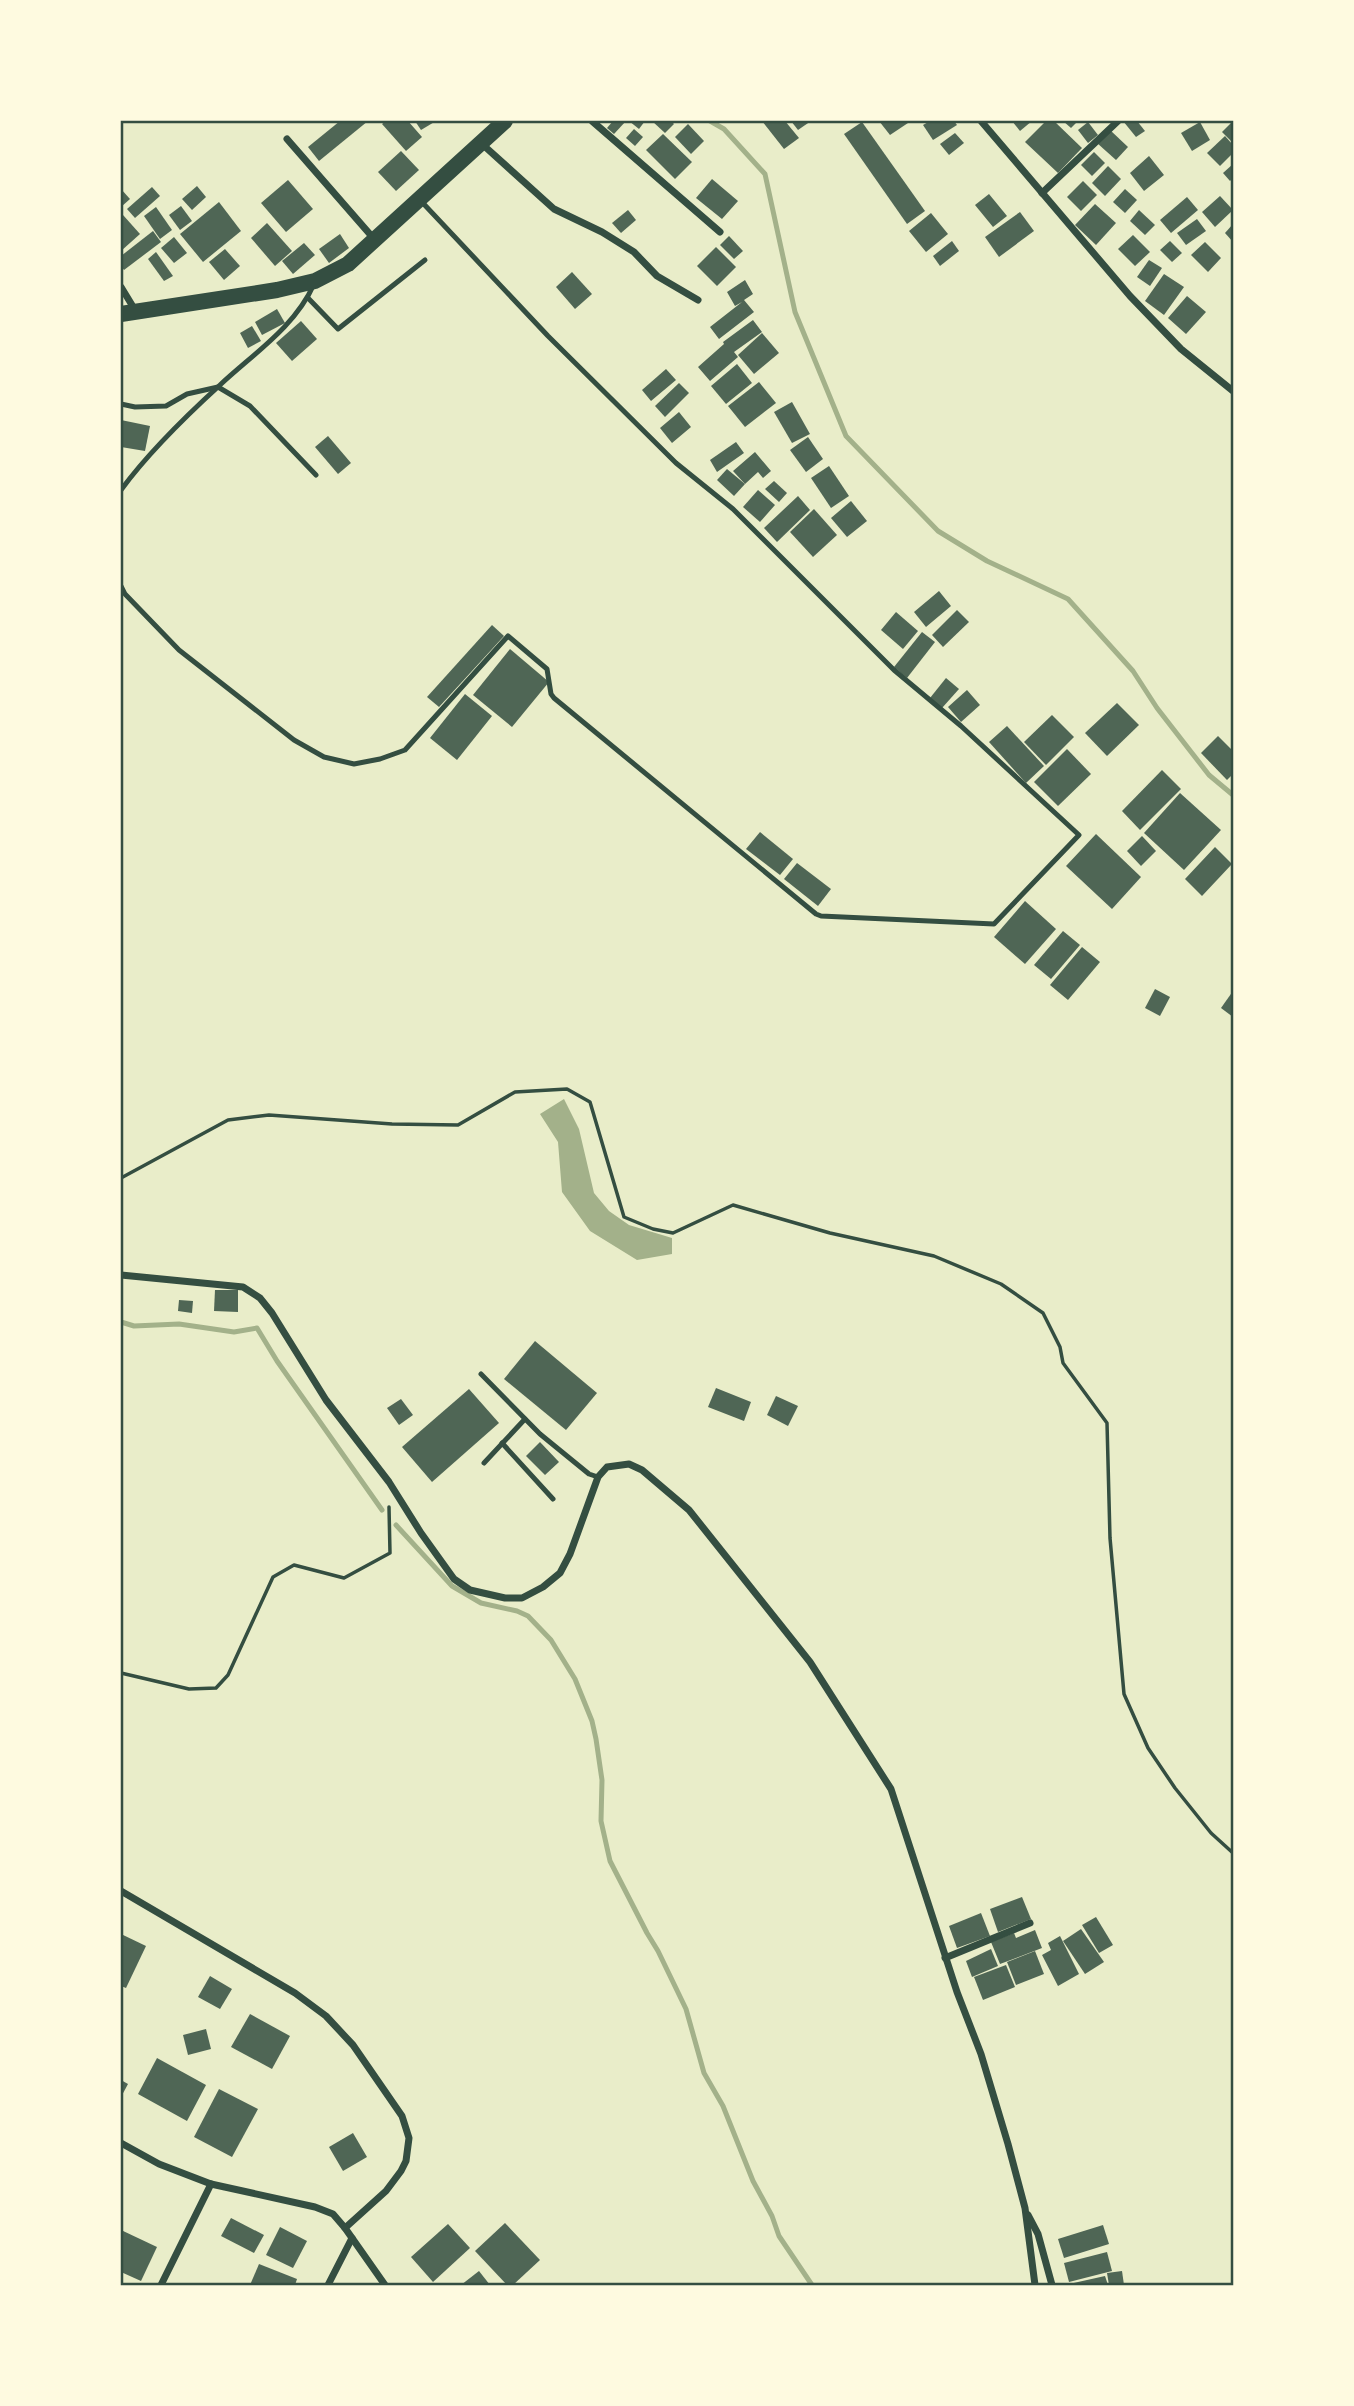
<svg xmlns="http://www.w3.org/2000/svg" width="1354" height="2406" font-family="Raleway,sans-serif">
  <style>
    .water { fill: #a3b18a }
    .lines { fill: none; stroke-linecap: round; stroke-linejoin: round }
    .stream { stroke: #a3b18a; stroke-width: 5 }
    .building { fill: #4f6655 }
    .path { stroke: #344e41; stroke-width: 3.5 }
    .service { stroke: #344e41; stroke-width: 5 }
    .minor { stroke: #344e41; stroke-width: 7 }
    .primary { stroke: #344e41; stroke-width: 16 }
    .neatline { fill: none; stroke: #344e41; stroke-width: 2.5 }
  </style>
  <rect width="100%" height="100%" fill="#e9edc9"/>
  <!-- water -->
  <polygon class="water" points="564,1099 579,1129 594,1193 609,1211 629,1225 672,1238 672,1254 637,1260 590,1231 562,1192 558,1142 540,1114"/>
  <g class="lines">
    <!-- stream -->
    <g class="stream">
      <polyline points="710,121 724,129 765,174 795,312 846,436 938,531 987,561 1068,599 1133,671 1157,708 1209,775 1233,795"/>
      <polyline points="121,1322 134,1326 179,1324 234,1332 257,1328 277,1361 382,1510"/>
      <polyline points="396,1525 452,1586 481,1603 517,1611 528,1616 551,1640 575,1679 592,1721 596,1739 602,1780 601,1821 610,1861 647,1933 658,1951 686,2009 704,2073 723,2106 753,2181 772,2216 779,2236 812,2285"/>
    </g>
  </g>
  <!-- building -->
  <g class="building">
    <polygon points="340,121 368,121 319,161 308,147"/>
    <polygon points="386,121 408,121 422,137 406,151 382,124"/>
    <polygon points="415,121 436,121 421,130"/>
    <polygon points="613,121 626,121 614,134 607,128"/>
    <polygon points="629,121 645,121 639,129"/>
    <polygon points="652,121 671,121 674,124 665,133"/>
    <polygon points="762,121 785,121 799,138 784,149"/>
    <polygon points="791,121 811,121 798,130"/>
    <polygon points="879,121 911,121 890,135"/>
    <polygon points="930,121 954,121 957,125 933,140 923,125"/>
    <polygon points="1012,121 1032,121 1020,131"/>
    <polygon points="1046,121 1054,121 1082,148 1058,173 1025,142"/>
    <polygon points="1063,121 1078,121 1071,128"/>
    <polygon points="1123,121 1137,121 1145,131 1136,137"/>
    <polygon points="1233,121 1233,143 1222,132"/>
    <polygon points="862,122 925,211 907,224 844,134"/>
    <polygon points="1088,122 1098,135 1088,143 1078,130"/>
    <polygon points="1200,122 1210,140 1192,151 1181,133"/>
    <polygon points="688,124 704,141 691,154 675,137"/>
    <polygon points="634,129 643,137 635,146 626,138"/>
    <polygon points="1110,130 1128,147 1116,160 1097,143"/>
    <polygon points="955,133 964,143 949,155 940,144"/>
    <polygon points="663,134 692,162 675,179 646,150"/>
    <polygon points="1225,136 1233,145 1233,153 1220,166 1207,153"/>
    <polygon points="401,151 419,170 396,191 378,172"/>
    <polygon points="1094,152 1105,163 1092,176 1081,165"/>
    <polygon points="1149,156 1164,175 1144,191 1130,173"/>
    <polygon points="1233,164 1233,178 1230,181 1223,173"/>
    <polygon points="1108,166 1121,179 1105,196 1092,183"/>
    <polygon points="712,179 738,201 722,219 696,198"/>
    <polygon points="288,180 313,209 286,232 261,203"/>
    <polygon points="1083,181 1097,195 1081,211 1067,197"/>
    <polygon points="197,186 206,197 192,210 182,199"/>
    <polygon points="152,187 160,196 135,218 127,209"/>
    <polygon points="121,189 130,199 121,207"/>
    <polygon points="1125,189 1137,200 1125,213 1113,202"/>
    <polygon points="989,194 1007,216 993,227 975,205"/>
    <polygon points="1220,196 1233,210 1215,227 1202,212"/>
    <polygon points="1187,197 1198,210 1171,233 1160,220"/>
    <polygon points="219,202 241,231 203,262 180,234"/>
    <polygon points="1095,204 1116,223 1096,245 1075,225"/>
    <polygon points="181,206 192,221 180,230 169,215"/>
    <polygon points="156,207 172,230 160,239 144,216"/>
    <polygon points="628,210 636,220 621,233 612,223"/>
    <polygon points="1139,210 1155,225 1145,235 1130,221"/>
    <polygon points="1020,212 1034,231 999,257 985,237"/>
    <polygon points="931,213 948,234 926,252 909,231"/>
    <polygon points="123,215 140,234 121,251 121,218"/>
    <polygon points="1197,219 1206,231 1186,245 1177,233"/>
    <polygon points="267,223 292,251 275,266 251,238"/>
    <polygon points="1233,224 1233,242 1225,233"/>
    <polygon points="153,231 161,242 124,270 121,266 121,256"/>
    <polygon points="340,234 349,248 329,263 319,249"/>
    <polygon points="1133,235 1150,252 1135,266 1118,249"/>
    <polygon points="729,236 743,251 734,259 720,245"/>
    <polygon points="174,237 187,253 174,263 161,248"/>
    <polygon points="952,241 959,251 940,266 933,256"/>
    <polygon points="1170,241 1182,253 1172,262 1160,250"/>
    <polygon points="1205,242 1221,258 1208,272 1191,255"/>
    <polygon points="304,243 315,255 293,274 282,261"/>
    <polygon points="716,247 736,267 717,286 697,266"/>
    <polygon points="225,249 240,266 224,280 209,262"/>
    <polygon points="156,252 173,276 164,281 148,259"/>
    <polygon points="1149,260 1162,268 1150,286 1137,277"/>
    <polygon points="572,272 592,294 575,309 556,287"/>
    <polygon points="1164,274 1184,287 1164,315 1145,301"/>
    <polygon points="745,280 753,294 744,300 754,312 719,339 710,327 742,302 735,306 727,292"/>
    <polygon points="1187,296 1206,312 1186,334 1168,318"/>
    <polygon points="277,309 285,323 262,335 255,322"/>
    <polygon points="753,320 762,332 734,352 738,357 710,381 698,367 724,344 723,342"/>
    <polygon points="301,321 317,339 292,361 276,343"/>
    <polygon points="252,326 261,341 248,348 240,333"/>
    <polygon points="762,333 779,353 754,374 738,355"/>
    <polygon points="737,364 752,383 726,404 711,386"/>
    <polygon points="666,369 676,380 651,401 642,390"/>
    <polygon points="759,382 776,403 745,427 728,406"/>
    <polygon points="679,383 689,393 665,417 655,406"/>
    <polygon points="792,402 810,434 792,443 774,412"/>
    <polygon points="679,412 691,427 672,443 660,428"/>
    <polygon points="121,420 150,426 145,451 121,447"/>
    <polygon points="328,436 351,463 338,474 315,447"/>
    <polygon points="808,437 823,459 806,472 790,450"/>
    <polygon points="736,442 744,453 717,472 710,460"/>
    <polygon points="755,452 771,471 763,478 758,472 745,484 733,471"/>
    <polygon points="829,466 849,496 831,508 811,478"/>
    <polygon points="727,469 745,484 734,496 717,480"/>
    <polygon points="774,481 787,493 779,502 765,489"/>
    <polygon points="758,490 775,505 760,522 743,507"/>
    <polygon points="798,496 810,510 777,542 764,528"/>
    <polygon points="851,501 867,521 847,537 831,518"/>
    <polygon points="814,509 837,535 813,557 790,532"/>
    <polygon points="939,591 951,606 926,627 914,612"/>
    <polygon points="957,610 969,622 943,647 932,635"/>
    <polygon points="896,612 918,631 903,649 881,630"/>
    <polygon points="492,625 504,636 439,707 427,697"/>
    <polygon points="922,632 935,642 907,678 894,667"/>
    <polygon points="510,649 549,682 512,727 473,695"/>
    <polygon points="946,678 959,689 942,708 930,698"/>
    <polygon points="967,690 980,705 961,722 948,707"/>
    <polygon points="465,694 492,716 457,760 430,738"/>
    <polygon points="1117,703 1139,725 1107,756 1085,733"/>
    <polygon points="1052,715 1074,737 1046,765 1024,742"/>
    <polygon points="1007,726 1044,766 1026,783 989,742"/>
    <polygon points="1218,736 1233,751 1233,774 1227,780 1201,753"/>
    <polygon points="1067,749 1091,774 1058,806 1034,782"/>
    <polygon points="1162,770 1181,789 1140,830 1122,811"/>
    <polygon points="1180,793 1221,830 1184,870 1144,833"/>
    <polygon points="760,832 793,859 780,875 746,849"/>
    <polygon points="1096,834 1141,877 1112,909 1066,866"/>
    <polygon points="1142,836 1156,851 1141,866 1127,851"/>
    <polygon points="1215,847 1232,864 1202,896 1185,879"/>
    <polygon points="797,863 831,889 818,906 784,879"/>
    <polygon points="1025,901 1056,929 1025,964 994,937"/>
    <polygon points="1063,931 1080,945 1051,979 1034,965"/>
    <polygon points="1082,947 1100,962 1068,1000 1050,985"/>
    <polygon points="1155,989 1170,997 1160,1016 1145,1008"/>
    <polygon points="1233,991 1233,1017 1221,1008"/>
    <polygon points="215,1290 238,1290 238,1312 214,1311"/>
    <polygon points="179,1300 193,1301 192,1313 178,1311"/>
    <polygon points="535,1341 597,1393 566,1430 504,1379"/>
    <polygon points="716,1388 751,1402 744,1421 708,1407"/>
    <polygon points="469,1389 499,1423 432,1482 402,1447"/>
    <polygon points="776,1396 798,1406 788,1426 767,1415"/>
    <polygon points="401,1399 413,1415 399,1425 387,1408"/>
    <polygon points="540,1442 559,1462 545,1475 526,1456"/>
    <polygon points="1022,1897 1031,1919 998,1932 990,1909"/>
    <polygon points="981,1913 990,1936 957,1948 949,1926"/>
    <polygon points="1096,1917 1113,1945 1099,1953 1082,1925"/>
    <polygon points="1081,1929 1104,1962 1085,1974 1063,1941"/>
    <polygon points="1035,1930 1042,1948 1000,1964 991,1942 1014,1933 1016,1938"/>
    <polygon points="121,1934 146,1946 126,1988 121,1986"/>
    <polygon points="1060,1936 1079,1974 1058,1986 1042,1955 1051,1950 1048,1943"/>
    <polygon points="991,1949 998,1966 972,1977 966,1961"/>
    <polygon points="1035,1951 1044,1974 1016,1985 1007,1962"/>
    <polygon points="1006,1965 1015,1987 983,2000 974,1977"/>
    <polygon points="210,1976 232,1989 220,2009 198,1997"/>
    <polygon points="250,2014 290,2036 272,2069 231,2047"/>
    <polygon points="206,2029 211,2049 188,2055 183,2035"/>
    <polygon points="157,2058 206,2085 187,2121 138,2094"/>
    <polygon points="121,2080 128,2084 121,2097"/>
    <polygon points="219,2089 258,2109 232,2157 194,2137"/>
    <polygon points="353,2133 367,2157 343,2171 329,2147"/>
    <polygon points="231,2218 264,2235 254,2253 221,2236"/>
    <polygon points="505,2223 540,2260 513,2285 507,2285 475,2251"/>
    <polygon points="448,2224 470,2248 433,2282 411,2257"/>
    <polygon points="1103,2225 1109,2244 1064,2258 1058,2239"/>
    <polygon points="280,2227 307,2241 293,2268 266,2255"/>
    <polygon points="121,2230 157,2247 141,2281 121,2272"/>
    <polygon points="1107,2252 1112,2271 1069,2282 1064,2263"/>
    <polygon points="259,2264 297,2279 295,2285 250,2285"/>
    <polygon points="479,2271 490,2285 461,2285"/>
    <polygon points="1122,2271 1124,2285 1109,2285 1107,2273"/>
    <polygon points="1105,2276 1108,2285 1069,2285 1069,2284"/>
  </g>
  <g class="lines">
    <!-- path -->
    <g class="path">
      <polyline points="121,1178 228,1120 269,1115 392,1124 458,1125 515,1092 567,1089 590,1102 624,1217 653,1229 673,1233 733,1205 830,1233 934,1256 1001,1284 1043,1313 1060,1347 1063,1363 1107,1423 1110,1538 1124,1694 1148,1748 1175,1788 1211,1833 1233,1853"/>
      <polyline points="121,1673 189,1689 216,1688 228,1675 273,1577 294,1565 344,1578 390,1553 389,1507"/>
    </g>
    <!-- service -->
    <g class="service">
      <polyline points="308,298 338,329 425,260"/>
      <polyline points="121,404 135,407 166,406 187,394 218,387 250,406 316,475"/>
      <path d="M121,490c27,-37 65,-74 99,-105 33,-31 75,-58 94,-101"/>
      <polyline points="121,586 125,594 179,650 294,740 324,757 354,764 380,759 405,750 508,636 547,669 551,694 554,698 816,914 821,916 994,924 1079,835 961,726 894,670 733,509 676,463 548,336 420,200"/>
      <polyline points="481,1374 540,1434 589,1474 598,1477"/>
      <polyline points="502,1443 553,1499"/>
      <polyline points="484,1463 525,1419"/>
    </g>
    <!-- minor -->
    <g class="minor">
      <polyline points="592,121 720,232"/>
      <polyline points="981,121 1130,296 1181,349 1233,391"/>
      <polyline points="287,139 375,240"/>
      <polyline points="482,144 554,209 602,232 634,252 657,276 698,300"/>
      <polyline points="1042,193 1118,121"/>
      <polyline points="121,287 135,310"/>
      <polyline points="121,1275 243,1287 260,1298 272,1313 326,1400 389,1482 421,1533 454,1579 470,1590 505,1598 522,1598 543,1587 560,1573 570,1554 598,1477 607,1467 629,1464 642,1470 689,1510 810,1662 891,1789 957,1992 981,2054 1008,2144 1025,2208 1035,2285"/>
      <polyline points="121,1891 295,1993 326,2016 353,2045 402,2116 409,2138 406,2161 401,2171 386,2191 345,2228"/>
      <polyline points="945,1958 1030,1923"/>
      <polyline points="121,2143 159,2164 211,2184 315,2207 333,2214 345,2228 385,2285"/>
      <polyline points="1028,2215 1038,2234 1052,2285"/>
      <polyline points="161,2285 211,2184"/>
      <polyline points="328,2285 352,2238"/>
    </g>
    <!-- primary -->
    <polyline class="primary" points="121,314 277,290 315,281 348,264 505,121"/>
  </g>
  <!-- border -->
  <rect width="1354" height="2406" fill="none" stroke="#fefae0" stroke-width="245"/>
  <rect x="122" y="122" width="1110" height="2162" class="neatline"/>
</svg>
